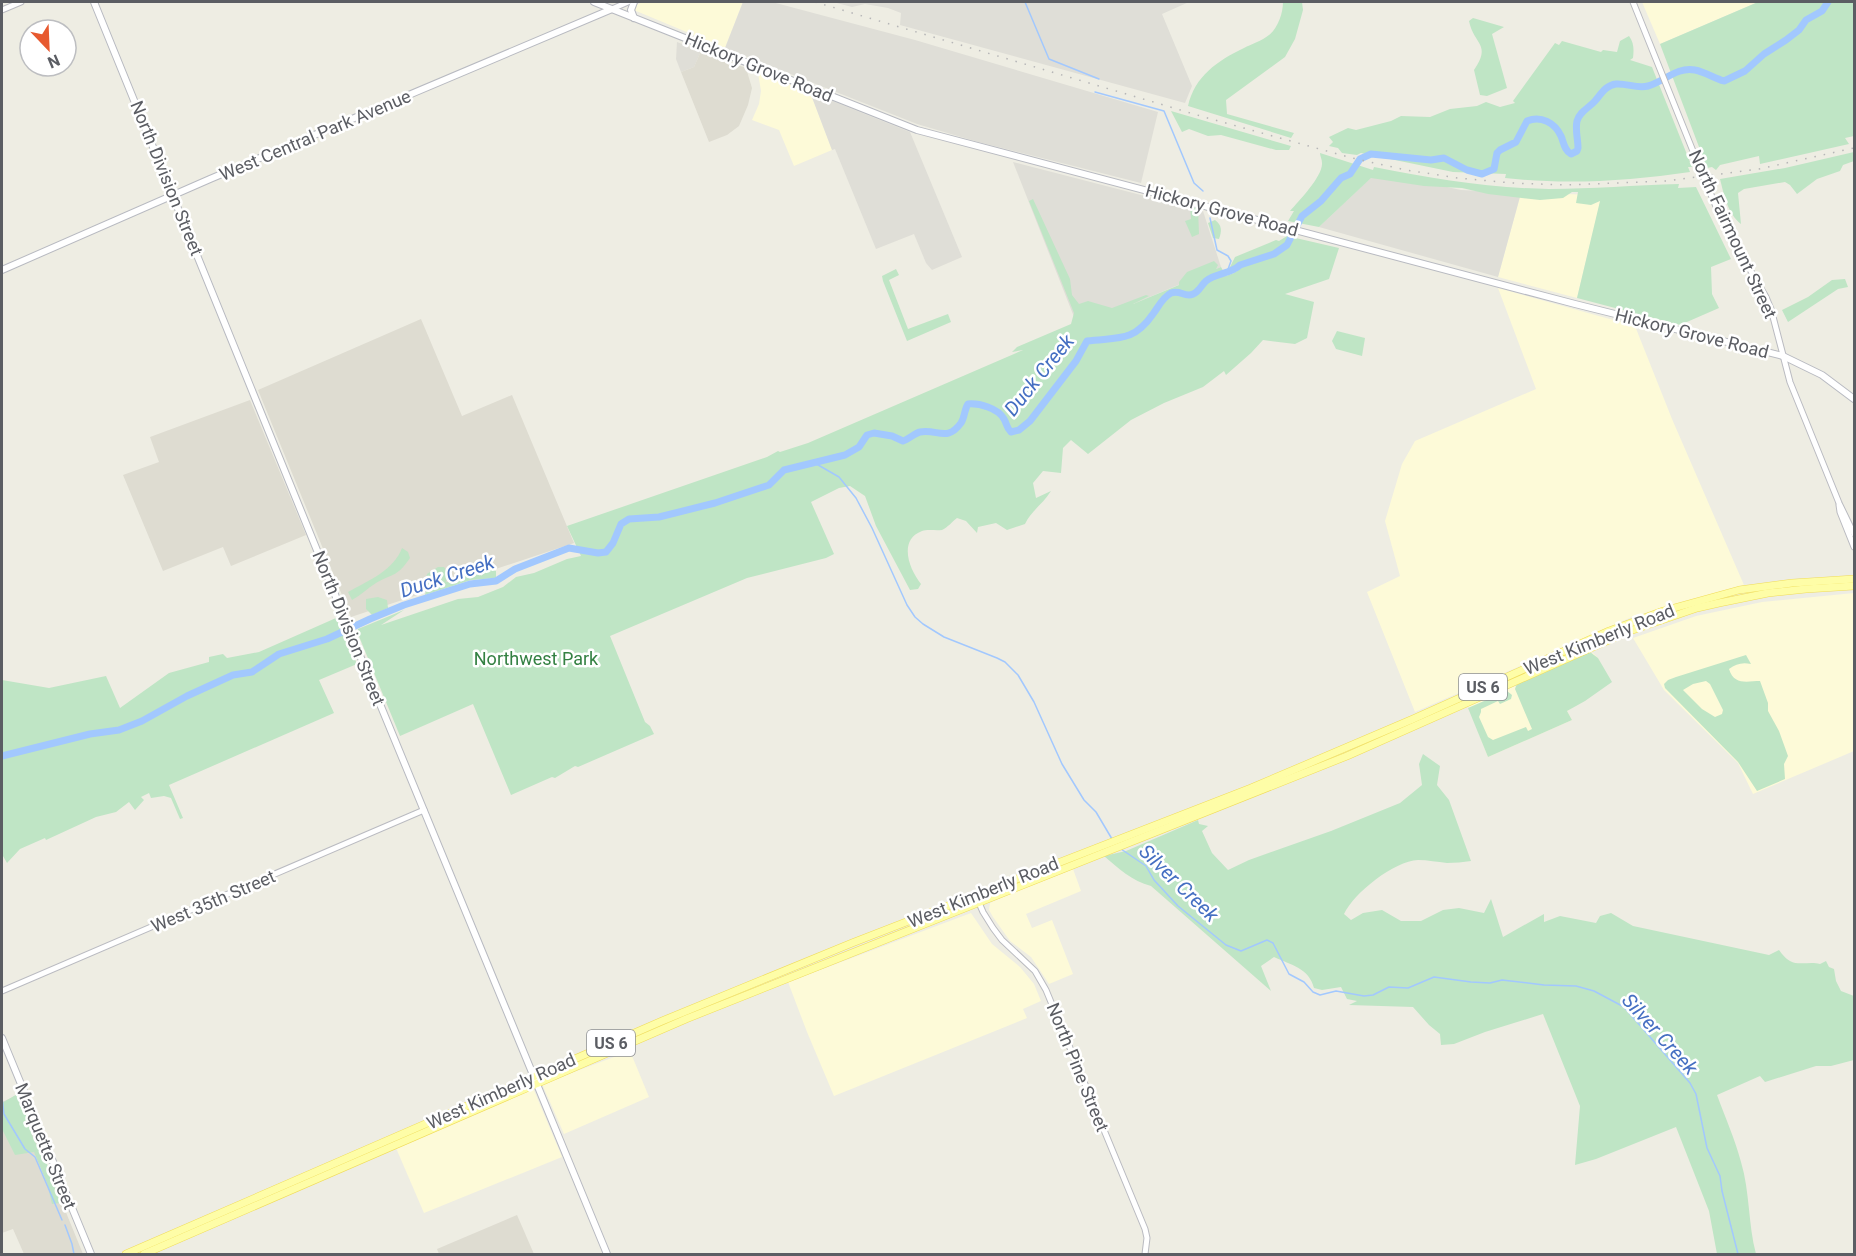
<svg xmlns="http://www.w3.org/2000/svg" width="1856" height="1256" font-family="Roboto,sans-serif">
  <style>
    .commercial { fill: #fdfad8 }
    .industrial { fill: #dfded7 }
    .education { fill: #dedcd1 }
    .green { fill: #bfe5c5; fill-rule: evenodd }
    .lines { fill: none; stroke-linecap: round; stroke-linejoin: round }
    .stream { stroke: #a2c8fe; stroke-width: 1.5 }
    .river { stroke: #a2c8fe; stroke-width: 7 }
    .tertiary-casing { stroke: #babbc1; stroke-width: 7 }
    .secondary-casing { stroke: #b8bac1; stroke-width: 8 }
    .primary-casing { stroke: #f0dc59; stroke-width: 8 }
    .tertiary { stroke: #fff; stroke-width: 5 }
    .secondary { stroke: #fff; stroke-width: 6 }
    .primary { stroke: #fefda7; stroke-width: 7 }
    .rail { stroke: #b6b6b7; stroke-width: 1.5; stroke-dasharray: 1.5 8; stroke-linecap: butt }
    .labels { text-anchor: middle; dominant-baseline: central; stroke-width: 5; stroke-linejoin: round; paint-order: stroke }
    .shield { fill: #fff; stroke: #8c8e92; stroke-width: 1.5 }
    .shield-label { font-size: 16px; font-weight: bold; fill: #5b5d63 }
    .street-label { font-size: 18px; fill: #5b5d63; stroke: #fff }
    .park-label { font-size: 18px; fill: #348143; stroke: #fff }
    .water-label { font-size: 20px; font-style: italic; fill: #456fc2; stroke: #fff }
  </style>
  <rect width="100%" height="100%" fill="#eeede3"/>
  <!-- commercial -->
  <g class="commercial">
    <polygon points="643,2 743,2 725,48 629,8"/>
    <polygon points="1642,2 1758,2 1660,44"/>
    <polygon points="758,73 810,92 832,150 794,166 779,130 752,120 759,104 761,91"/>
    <polygon points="1521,193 1602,195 1577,298 1498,277"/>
    <polygon points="1498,288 1635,326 1672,419 1744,585 1632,617 1415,712 1367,592 1400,576 1385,521 1402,464 1415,441 1536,389"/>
    <polygon points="1854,593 1854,751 1753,794 1738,763 1664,690 1633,638 1696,616 1762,602"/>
    <polygon points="1593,653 1598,658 1610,682 1567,711 1572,720 1488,757 1468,706"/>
    <polygon points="1073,869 1081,891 1026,914 1032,928 1052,920 1073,974 1049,984 1031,957 1010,941 993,917 989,910 990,903 1016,891"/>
    <polygon points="971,913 992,944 1020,967 1034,984 1041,1001 1023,1009 1027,1018 834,1096 807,1032 788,982"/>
    <polygon points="630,1051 649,1097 564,1134 542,1084"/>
    <polygon points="533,1088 562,1157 424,1213 396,1148"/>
  </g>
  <!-- industrial -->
  <g class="industrial">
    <polygon points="743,2 772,2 915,40 1158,112 1141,183 978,142 917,124 725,48"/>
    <polygon points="833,2 1189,2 1162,14 1192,86 1185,103 900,25 901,13 888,8 865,4 852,7"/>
    <polygon points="677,42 701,51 694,67 681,72 676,59"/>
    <polygon points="810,92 910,132 962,257 932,270 926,263 914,234 876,249 835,149 832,150"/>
    <polygon points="1013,162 1203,211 1221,267 1078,327"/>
    <polygon points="1377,172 1461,190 1521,193 1498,277 1319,227"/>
  </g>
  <!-- education -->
  <g class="education">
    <polygon points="701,51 746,68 752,88 748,105 739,126 727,135 709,142 681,72 694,67"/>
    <polygon points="421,319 462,416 512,395 574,543 351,617 258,390"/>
    <polygon points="250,400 306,535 231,566 223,547 163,571 123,475 159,462 150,437"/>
    <polygon points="18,1095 83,1254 24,1254 13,1229 2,1233 2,1102"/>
    <polygon points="517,1215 534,1254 439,1254 437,1249"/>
  </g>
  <!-- green -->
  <g class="green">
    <path d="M1283,2h19l1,8 -8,29 -10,18 -59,43 1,14 67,19 -3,5 -103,-32c7,-30 29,-45 56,-58 7,-4 18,-7 25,-13 9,-7 14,-22 14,-33z"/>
    <polygon points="1758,2 1854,2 1854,136 1845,138 1849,144 1760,164 1759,156 1720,165 1716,170 1712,167 1707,168 1660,44"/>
    <path d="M1473,18l31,9 -12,7 15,54 -20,8 -7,-1 -6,-25c18,-26 0,-25 -5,-49z"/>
    <path d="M1629,36c5,7 5,13 4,22l-3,2 22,7 40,100h-4l2,5c-61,9 -124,13 -185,6l1,-4 -53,-2 -92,-19 -4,2 -15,-2 -4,-5 -9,-2 4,-4 -4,-5 19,-9 8,2 35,-9 10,-5 29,1 20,-8 27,-3 9,-4 14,5 15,-4 -2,-2 42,-58 4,2 3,-4 39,11 2,-2 14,2 3,-11z"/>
    <polygon points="1171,111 1291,146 1289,150 1276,150 1221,135 1208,136 1189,129 1182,132"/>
    <path d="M1854,152v9l-11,4 -3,6 -23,8 -20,15 -7,-9 -5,-3 -41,7 -6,4 3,31c-13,-10 -17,-29 -21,-45l65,-11z"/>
    <path d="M1320,153l53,17 1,-3c59,12 115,21 175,22 43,0 86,-4 130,-5l-1,4 18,-1 35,72 -20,8 1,27 7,14 -39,17 -103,-27 23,-97 -9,4 -15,-2 2,-11h-6l-9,6 -23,2 -52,-6 -26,-6 -38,-2 -53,-8 -52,49 -31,-6 6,-10h-4c9,-10 33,-35 32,-48 0,-4 -2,-7 -2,-10z"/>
    <path d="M1033,199l37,80 2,16 7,9 9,-3 24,7 34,-13 3,1 -16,8 46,-19v-3l8,-10 27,-11 4,4 -2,4 5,-2 5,9 8,-3 17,-12 -10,2 -10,9 -2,-3 6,-12 41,-17 3,1 8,-5 52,12 -10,31 -44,15 29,8 -7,36 -12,6 -32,-4 -12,13 -25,22 -2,-4 -21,16 -39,16 -33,17 -43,34 -17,-14 -8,8 -2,25 -18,-2 -10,12 3,15 15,-7c-8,13 -20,20 -26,33l-18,6 -11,-7 -18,4 -1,6 -11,-12 -9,-3c-4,3 -10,10 -15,12 -6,1 -14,-1 -20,1 -24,9 -13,38 -1,53l-3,5 -8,1 -34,-64 -11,-30 -15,-10 -11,2 -28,14 23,52 -8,4 -79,20 -137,58 35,86 5,4 4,8 -76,33 -3,-1 -20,12 -3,-1 -41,18 -38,-91 -73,32 -42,-102v-5l46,-19 -23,15 77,-26 20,-2 25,-10 13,-10 18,-4 33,-14 14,-3 -14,-30 200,-69 11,-6 2,1 28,-9 215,-93 -11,2 5,-5 54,-23 3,-11 -45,-112z"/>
    <polygon points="1190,206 1198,208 1199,234 1192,237 1185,221 1191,219"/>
    <path d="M1215,220c7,5 7,11 4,19l-6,-1 -5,-15z"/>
    <polygon points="896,269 899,275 889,280 908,329 948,314 951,322 907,341 883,281 882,276"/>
    <polygon points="1845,279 1848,287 1838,289 1788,322 1782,310 1808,297 1832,280"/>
    <polygon points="1337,331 1365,338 1362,356 1336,349 1332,341"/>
    <path d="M402,548l6,4 2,6c-13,19 -16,15 -34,25 -8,5 -15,12 -24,17l-4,-8c20,-11 46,-22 54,-44z"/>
    <path d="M438,567h6l4,6 -2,9h8l16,-14 9,2 2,6 9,-8 6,3v7l-25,2 -46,15c3,-10 0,-13 2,-21z"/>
    <polygon points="378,597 387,600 388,608 372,615 366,609 366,599"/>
    <polygon points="336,618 357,664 319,680 334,713 169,785 183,818 180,819 171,798 164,796 151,798 149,793 141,797 144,800 135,810 129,802 116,812 96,817 46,840 45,838 20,849 7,863 3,856 2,857 2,680 49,688 106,676 120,708 169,673 209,662 209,657 223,654 227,658 259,652"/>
    <polygon points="1590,652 1598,658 1612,682 1585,701 1567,711 1572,720 1488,757 1468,708 1507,691 1512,695 1511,699 1500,704 1498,701 1481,709 1481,712 1479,717 1488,737 1493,740 1526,727 1528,731 1532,729 1515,689 1516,686 1518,683"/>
    <path d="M1746,655l5,9c-9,-2 -15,0 -22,5 5,17 19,12 31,12l8,22v8l11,20 9,25 -4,8 1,15 -28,12 -19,-29 -73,-74 -1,-4 4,-4 8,-3zM1706,681l4,3 13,26 -1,4 -7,3 -13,-8 -19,-19 10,-6z"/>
    <path d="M1423,754l17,12 -3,19 12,15 22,61c-8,1 -16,2 -24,2 -10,-1 -19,-3 -29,-3 -24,1 -64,33 -74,54l7,6 12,-7 19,-3 19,11h20l22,-11 16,-2 25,5 7,-14 12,38 41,-23v8l16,-6 36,7 4,-7 11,-3 22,13 136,29 10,-5c3,4 7,9 11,11 9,5 20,0 30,3l6,-3 3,6 5,2 2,12 5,10 13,5v64l-23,6h-15l-51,16 -5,-6 -43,19c8,22 18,44 24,67 9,30 7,62 15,92h-39l-8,-43 -33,-84 -80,32 -21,6 5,-59 -37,-92 -58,18 -31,12 -13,1 -1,-11 -11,-9 -16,-18 -64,-2 8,-4 -10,-2 -6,-12 -19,3 -8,-2c-5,-20 -23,-23 -40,-31l-13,9 10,25 -120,-105c-19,-5 -33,-18 -47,-30l22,-5 72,-31 1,4 9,2 -6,5 10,22 16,17 21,-10 82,-29 69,-28 22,-18 -3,-21z"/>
    <polygon points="19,1093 33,1138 50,1170 60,1203 52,1204 47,1183 34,1152 15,1155 2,1129 2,1103"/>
  </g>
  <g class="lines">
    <!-- stream -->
    <g class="stream">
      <polyline points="1025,2 1049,59 1099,79"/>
      <polyline points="1095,92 1164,111 1194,183 1203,191"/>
      <polyline points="1210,218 1217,250 1228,256 1231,261 1227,272"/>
      <polyline points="813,462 839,477 856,498 872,528 907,605 915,617 923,624 944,637 997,658 1005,662 1018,675 1034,702 1062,764 1084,800 1096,812 1112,839"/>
      <polyline points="1121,849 1146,866 1154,880 1178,906 1226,945 1241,951 1267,940 1273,943 1289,974 1304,982 1313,992 1320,995 1336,991 1364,996 1373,995 1389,987 1408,988 1434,977 1471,982 1490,983 1502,980 1544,985 1576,986 1594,991 1624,1007 1690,1083 1696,1094 1707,1148 1720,1176 1722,1191 1738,1254"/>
      <polyline points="2,1098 4,1114 25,1149 35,1157 62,1220"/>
      <polyline points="65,1225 72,1244 74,1254"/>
    </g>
    <!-- river -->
    <path class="river" d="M2,756l88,-22 29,-4 23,-9 45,-25 46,-21 19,-3 27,-18 48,-15 43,-20 34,-14 66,-21 26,-3 19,-12 54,-21 29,5 8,-1 7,-9 8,-19 8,-5 30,-2 56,-14 54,-18 15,-15 61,-15 14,-8 8,-12 7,-2 18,3 11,5c6,-2 12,-8 17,-9 18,-3 27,10 41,-9 4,-6 3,-13 7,-19 11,-1 30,4 36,15 3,5 2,8 7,13l8,-2 11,-9 46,-60 11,-20c30,-4 46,2 66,-27 6,-8 9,-16 18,-21 8,-3 11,2 18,2 9,0 12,-10 17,-14 10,-8 25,-7 34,-16l34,-11 13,-9 15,-29 19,-15 20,-23 9,-4 10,-15 11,-5 60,6 13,-2 23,12 15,4 12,-5 3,-16 3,-3 16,-8 11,-21c14,-6 28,2 34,15 3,7 3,14 10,18l6,-3 1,-3c0,-9 -3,-18 -1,-27 3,-10 12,-13 18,-20 6,-7 11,-16 21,-17 11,-1 21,5 32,2 15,-4 30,-20 47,-16 10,2 19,8 29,11l21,-10 19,-17 22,-14 13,-10 7,-10 16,-9 6,-9"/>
    <!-- tertiary casing -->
    <g class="tertiary-casing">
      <g id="tertiary">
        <polyline points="1633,2 1703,176 1724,225 1766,297 1771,309 1790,382 1839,503 1854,534"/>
        <polyline points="612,9 628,2"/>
        <polyline points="2,10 21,2"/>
        <polyline points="1839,505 1840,512 1854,547"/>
        <polyline points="976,896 983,912 993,928 1002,940 1035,971 1046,990 1145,1229 1147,1238 1145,1254"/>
        <polyline points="2,991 424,810"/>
      </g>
    </g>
    <!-- secondary casing -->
    <g class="secondary-casing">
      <g id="secondary">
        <polyline points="94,2 349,629 607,1254"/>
        <polyline points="594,2 917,130 1575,304 1783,356 1822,375 1854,399"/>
        <polyline points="634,2 631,10 634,18"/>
        <polyline points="2,270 210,179 612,9"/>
        <polyline points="2,1038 91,1254"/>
      </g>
    </g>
    <!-- primary casing -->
    <g class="primary-casing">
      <g id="primary">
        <polyline points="126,1254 662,1021 852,943 1251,788 1413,719 1609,631 1663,611 1739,590 1792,583 1854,579"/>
        <polyline points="144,1254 686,1019 1347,756 1627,632 1697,608 1719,603 1768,593 1806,589 1854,586"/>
      </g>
    </g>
    <!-- tertiary -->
    <use href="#tertiary" class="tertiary"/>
    <!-- secondary -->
    <use href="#secondary" class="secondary"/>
    <!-- primary -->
    <use href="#primary" class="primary"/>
    <!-- rail -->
    <polyline class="rail" points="815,2 1204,117 1352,158 1406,170 1458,178 1512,183 1565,185 1666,181 1759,169 1854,148"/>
  </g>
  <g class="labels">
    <!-- shield labels -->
    <g class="shield">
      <rect x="1459" y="674" width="48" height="26" rx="4.5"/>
      <rect x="587" y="1030" width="48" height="26" rx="4.5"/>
    </g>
    <g class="shield-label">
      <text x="1483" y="687">US 6</text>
      <text x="611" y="1043">US 6</text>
    </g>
    <!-- street labels -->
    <g class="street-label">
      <text transform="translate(759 67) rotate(22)">Hickory Grove Road</text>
      <text transform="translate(315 135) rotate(-23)">West Central Park Avenue</text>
      <text transform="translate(167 178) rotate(68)">North Division Street</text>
      <text transform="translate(1222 210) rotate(15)">Hickory Grove Road</text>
      <text transform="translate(1733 234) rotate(65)">North Fairmount Street</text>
      <text transform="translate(1692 333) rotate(14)">Hickory Grove Road</text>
      <text transform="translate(349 628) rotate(68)">North Division Street</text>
      <text transform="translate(1599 639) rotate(-22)">West Kimberly Road</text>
      <text transform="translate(983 892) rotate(-22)">West Kimberly Road</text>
      <text transform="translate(213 901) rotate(-23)">West 35th Street</text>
      <text transform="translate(1078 1067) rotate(68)">North Pine Street</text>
      <text transform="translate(501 1091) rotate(-24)">West Kimberly Road</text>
      <text transform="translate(46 1146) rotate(68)">Marquette Street</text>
    </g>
    <!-- park labels -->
    <g class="park-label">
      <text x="536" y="658">Northwest Park</text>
    </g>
    <!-- water labels -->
    <g class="water-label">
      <text transform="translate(1039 375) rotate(-51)">Duck Creek</text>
      <text transform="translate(447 576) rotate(-18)">Duck Creek</text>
      <text transform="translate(1179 883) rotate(44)">Silver Creek</text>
      <text transform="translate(1660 1034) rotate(48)">Silver Creek</text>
    </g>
  </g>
  <!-- border -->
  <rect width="1856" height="1256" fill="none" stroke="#5b5d63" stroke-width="6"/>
  <!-- north arrow -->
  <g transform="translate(48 48) rotate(157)"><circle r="28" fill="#ffffff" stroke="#bdbec1" stroke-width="1.5"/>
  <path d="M0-4.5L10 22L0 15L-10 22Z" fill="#e7592f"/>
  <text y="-9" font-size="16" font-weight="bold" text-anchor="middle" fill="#5b5d63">N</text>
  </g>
</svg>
